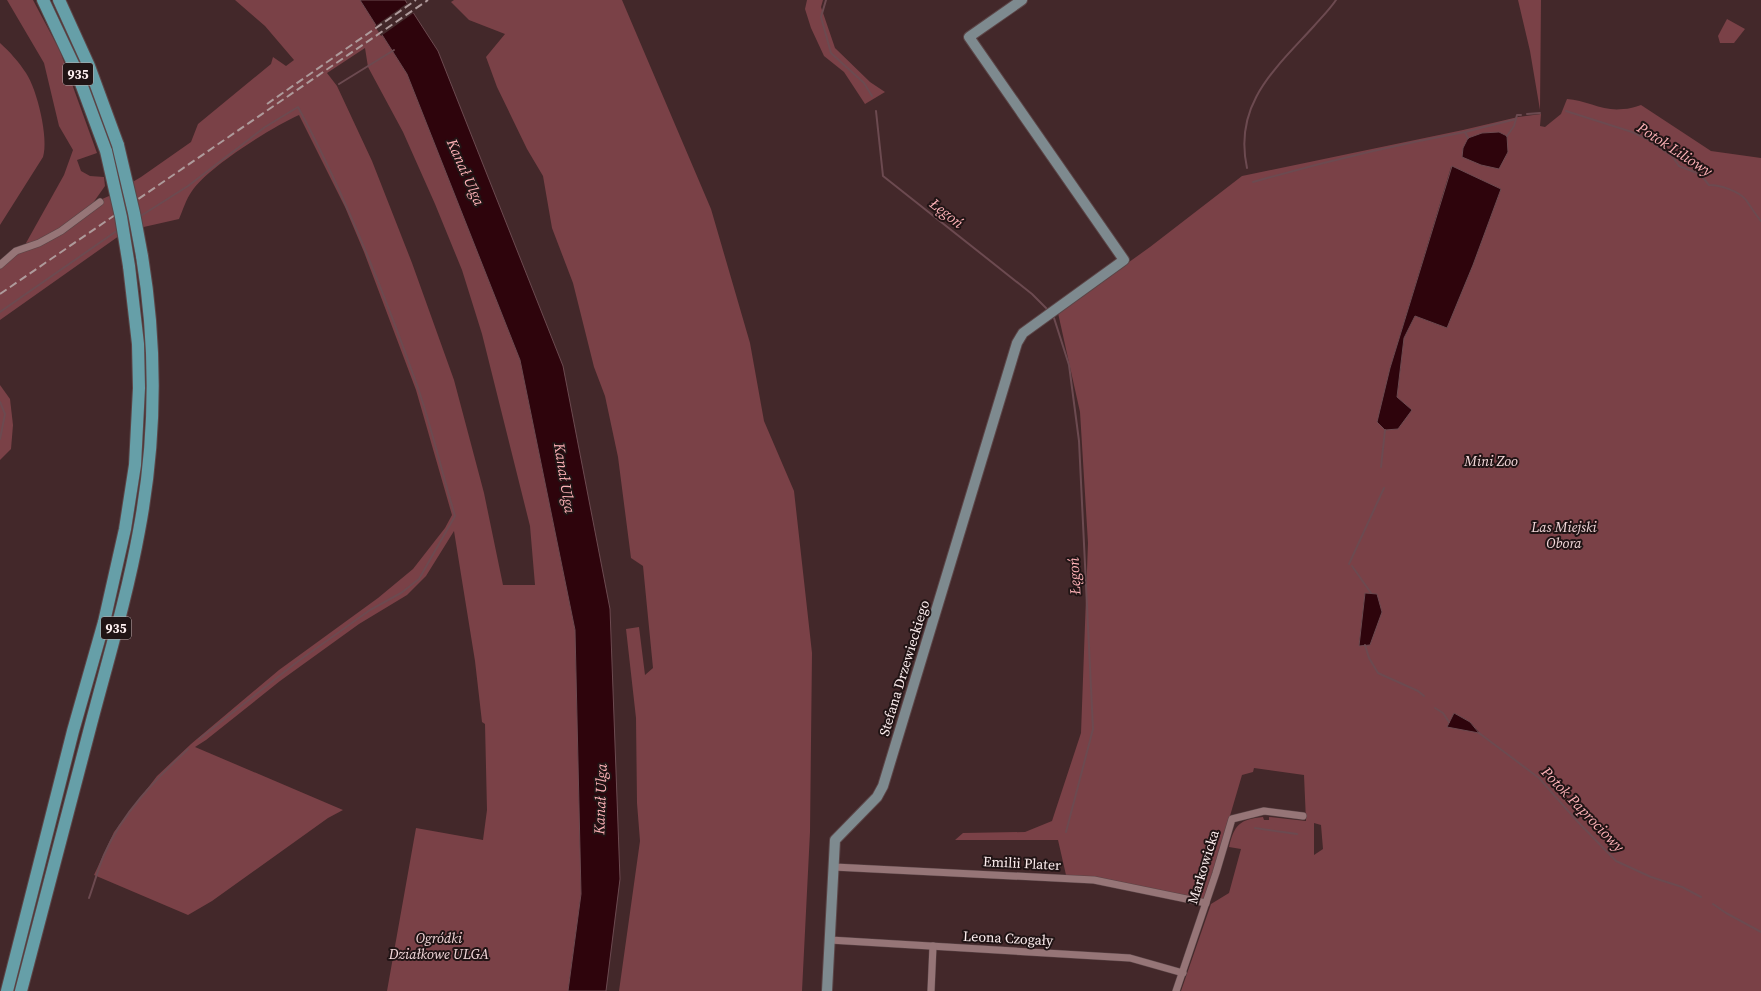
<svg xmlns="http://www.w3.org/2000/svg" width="1761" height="991" font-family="'Source Serif 4',serif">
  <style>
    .green { fill: #7a4147; fill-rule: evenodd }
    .water { fill: #2e040c; stroke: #6c4a50 }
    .pier { fill: #43282a }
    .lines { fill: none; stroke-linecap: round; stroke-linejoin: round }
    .stream { stroke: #6c4a50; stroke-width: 2 }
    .street-casing { stroke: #5b4547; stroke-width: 8 }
    .secondary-casing { stroke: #5b4547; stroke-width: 12 }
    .primary-casing { stroke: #5b4547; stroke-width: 14 }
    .street { stroke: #967577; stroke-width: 7 }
    .secondary { stroke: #7e8a8f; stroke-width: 10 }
    .primary { stroke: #669fa8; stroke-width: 12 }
    .rail { stroke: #ae9a9b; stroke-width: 2; stroke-dasharray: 8 4; stroke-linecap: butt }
    .primary-bridge-casing { stroke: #5b4547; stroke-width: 14; stroke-linecap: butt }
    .primary-bridge { stroke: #669fa8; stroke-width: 12 }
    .labels { text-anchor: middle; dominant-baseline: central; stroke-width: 4; stroke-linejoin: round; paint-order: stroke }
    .shield { fill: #211415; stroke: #bbadae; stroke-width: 1 }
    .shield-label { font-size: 13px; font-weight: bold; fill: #fdeeef }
    .park-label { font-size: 14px; font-style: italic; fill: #f5dadc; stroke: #211415 }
    .street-label { font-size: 14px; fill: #fdeeef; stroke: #211415 }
    .water-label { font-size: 15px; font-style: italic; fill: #fbb0b5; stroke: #211415 }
  </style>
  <rect width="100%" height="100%" fill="#43282a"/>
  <!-- green -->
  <g class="green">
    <path d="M7,0h26l27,51 37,102 -20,7 4,11 9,5 14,1 1,9 -12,17 16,-7 32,-19 50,-35 7,-18 73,-60 2,-7 13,9 8,-6 -29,-34 -30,-26h125l47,74 113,286 55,270 6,264 -13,97h-181l29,-163 67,12 4,-30 -2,-86 -3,-2 -7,-61 -21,-130 -28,45 -19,19 -48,29 -79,57 -74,59 -11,7 148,63 -15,8 -116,83 -24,14 -94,-40 20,-43 43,-56 34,-32 88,-74 99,-72 35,-29 32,-41 7,-13 -36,-125 -52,-138 -19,-45 -46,-92c-27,12 -91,52 -107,76 -6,8 -9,19 -13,28l-53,12 -126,89v-59l37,-19 -11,1 38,-68 9,-25 -14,-24 -15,-63zM365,48l3,19 35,65 32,72 27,66 20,64 48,192 5,59h-32l-19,-92 -30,-113 -42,-117 -40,-102 -35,-75 -10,-13z"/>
    <polygon points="454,0 622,0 711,209 750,343 764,421 794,491 812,653 810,832 802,991 619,991 640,841 637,803 636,718 626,629 639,627 645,675 653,668 643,566 631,558 618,457 605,396 594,367 573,283 552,228 543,176 527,149 497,87 486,57 505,34 469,20 451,2"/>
    <polygon points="807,0 823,0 821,7 835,48 870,82 885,92 865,104 844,72 824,56 811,28 805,9"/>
    <polygon points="1518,0 1541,0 1540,110 1530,51"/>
    <polygon points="1727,19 1745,29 1734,43 1720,43 1718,36"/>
    <path d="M0,43c9,8 19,19 26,30 11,16 23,66 17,84l-43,68z"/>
    <path d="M1567,99c19,1 37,13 56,10 6,0 12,-2 18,-4l70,46 50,7v833h-580l30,-87 18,-11 12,-44 -12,-2c5,-22 11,-28 34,-30l1,3h5v-3l37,4 -2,-46 -50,-7 -1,4 -11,3 -37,126 -139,-26 -8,-35h-103l8,-7 62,-1 27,-11 29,-88 7,-190 -8,-131 -22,-99 92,-66 92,-71 221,-46 55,-13 23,-3 -1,12 5,1 16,-13zM1451,167l50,22 -28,76 -26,63 -32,-12 -11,22 -7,59 -12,-7 5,-22zM1365,593l17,19 -22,34 -1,-1zM1454,713l16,9 9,10 -31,-5zM1314,823l7,2 2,24 -9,6z"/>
    <polygon points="0,385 10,399 13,425 11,449 0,460"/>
  </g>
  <!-- water -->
  <g class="water">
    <polygon points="360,0 405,0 438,51 563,366 610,609 620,879 606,991 568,991 581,894 575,630 520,360 407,74"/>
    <polygon points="1499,132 1507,136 1508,152 1499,169 1481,165 1462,157 1463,148 1468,138 1482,133"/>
    <polygon points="1452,166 1501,189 1473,265 1447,328 1415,316 1404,338 1397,397 1412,410 1398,429 1385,430 1377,422 1390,368"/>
    <polygon points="1365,593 1377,594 1382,612 1370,645 1359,646"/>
    <polygon points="1454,713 1470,722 1479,733 1447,727"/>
  </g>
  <!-- pier -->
  <polygon class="pier" points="409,2 415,12 381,36 375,26"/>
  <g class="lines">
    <!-- stream -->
    <g class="stream">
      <polyline points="826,0 821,17 831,53 864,83 872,96"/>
      <polyline points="339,84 394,50"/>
      <polyline points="876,111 883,176 1032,294 1047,309"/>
      <path d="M1566,111l66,21 15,7 25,17 7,10 21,8 9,11c11,0 30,6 37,15 5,7 9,14 15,21"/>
      <polyline points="1527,114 1540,113"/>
      <polyline points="1465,132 1516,119"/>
      <polyline points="1507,136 1514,126 1517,115 1521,115"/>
      <path d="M1247,168c-14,-64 28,-99 67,-142 8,-9 16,-17 22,-26"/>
      <path d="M1253,182c70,-20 141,-37 212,-50l3,6"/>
      <path d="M139,217l49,-31 77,-59 33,-20c48,89 86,185 120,281 14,41 24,85 37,128l-36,63 -18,14 -31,17 -73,52 -98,77"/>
      <polyline points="0,312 118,230"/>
      <polyline points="1054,318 1069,365 1079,441 1093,729 1066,832"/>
      <polyline points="0,402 5,414 0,439"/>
      <polyline points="1381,467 1385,430"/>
      <polyline points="1349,564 1384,488"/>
      <polyline points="1352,566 1371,593"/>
      <polyline points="1365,645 1369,658 1378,673 1418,691 1424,696"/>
      <polyline points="1435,708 1443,713 1449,722"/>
      <polyline points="1479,733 1539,778 1578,822 1616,861 1651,877 1682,887 1701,897"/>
      <polyline points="1255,828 1297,834"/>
      <path d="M89,898c5,-14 9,-29 15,-43 18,-42 52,-76 84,-106"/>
      <polyline points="1713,904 1726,913 1761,932"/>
    </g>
    <!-- street casing -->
    <g class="street-casing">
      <g id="street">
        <polyline points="0,265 16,251 39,243 61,231 100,202"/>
        <polyline points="834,867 1094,880 1206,903"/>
        <polyline points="830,940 1130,958 1183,973"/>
        <polyline points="931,991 933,946"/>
        <polyline points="1176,991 1216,873 1232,819 1264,811 1303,816"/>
      </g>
    </g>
    <!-- secondary casing -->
    <g class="secondary-casing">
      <polyline id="secondary" points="827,991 835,840 877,797 883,786 1017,343 1023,333 1124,260 969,37 1022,0"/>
    </g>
    <!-- primary casing -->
    <g class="primary-casing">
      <g id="primary">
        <polyline points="43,0 76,70 106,151"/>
        <polyline points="59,0 89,66 118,145"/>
        <polyline points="7,991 73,731 104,622 125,529 135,465 139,388 138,344 129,266"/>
        <path d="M21,991c23,-88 46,-175 69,-263 17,-65 37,-131 49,-197 17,-90 18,-184 3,-275"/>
      </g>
    </g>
    <!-- street -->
    <use href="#street" class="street"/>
    <!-- secondary -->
    <use href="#secondary" class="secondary"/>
    <!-- primary -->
    <use href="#primary" class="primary"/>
    <!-- rail -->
    <g class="rail">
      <polyline points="267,104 416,0"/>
      <polyline points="0,294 428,0"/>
    </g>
    <!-- primary-bridge casing -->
    <g class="primary-bridge-casing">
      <g id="primary-bridge">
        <polyline points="118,145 134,213 142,256"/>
        <polyline points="106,151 121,217 129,266"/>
      </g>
    </g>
    <!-- primary-bridge -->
    <use href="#primary-bridge" class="primary-bridge"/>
  </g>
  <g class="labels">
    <!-- shield labels -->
    <g class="shield">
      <rect x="63" y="63" width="30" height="22" rx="3"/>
      <rect x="101" y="617" width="30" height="22" rx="3"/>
    </g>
    <g class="shield-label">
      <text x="78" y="74">935</text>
      <text x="116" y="628">935</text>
    </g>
    <!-- park labels -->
    <g class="park-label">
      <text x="1491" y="461">Mini Zoo</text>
      <text x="1564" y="527">Las Miejski<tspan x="1564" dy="16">Obora</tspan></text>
      <text x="439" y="938">Ogródki<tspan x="439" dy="16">Działkowe ULGA</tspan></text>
    </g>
    <!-- street labels -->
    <g class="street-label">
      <text transform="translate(904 668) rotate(-73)">Stefana Drzewieckiego</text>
      <text transform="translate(1022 863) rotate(3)">Emilii Plater</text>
      <text transform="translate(1203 867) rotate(-73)">Markowicka</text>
      <text transform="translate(1008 938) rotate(3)">Leona Czogały</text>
    </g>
    <!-- water labels -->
    <g class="water-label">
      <text transform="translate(1675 149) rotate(33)">Potok Liliowy</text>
      <text transform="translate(466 172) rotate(66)">Kanał Ulga</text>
      <text transform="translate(947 213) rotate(38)">Łęgoń</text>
      <text transform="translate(565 478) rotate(81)">Kanał Ulga</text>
      <text transform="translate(1074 576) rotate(-93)">Łęgoń</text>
      <text transform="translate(600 799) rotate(-88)">Kanał Ulga</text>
      <text transform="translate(1583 809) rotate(46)">Potok Paprociowy</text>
    </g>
  </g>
</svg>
